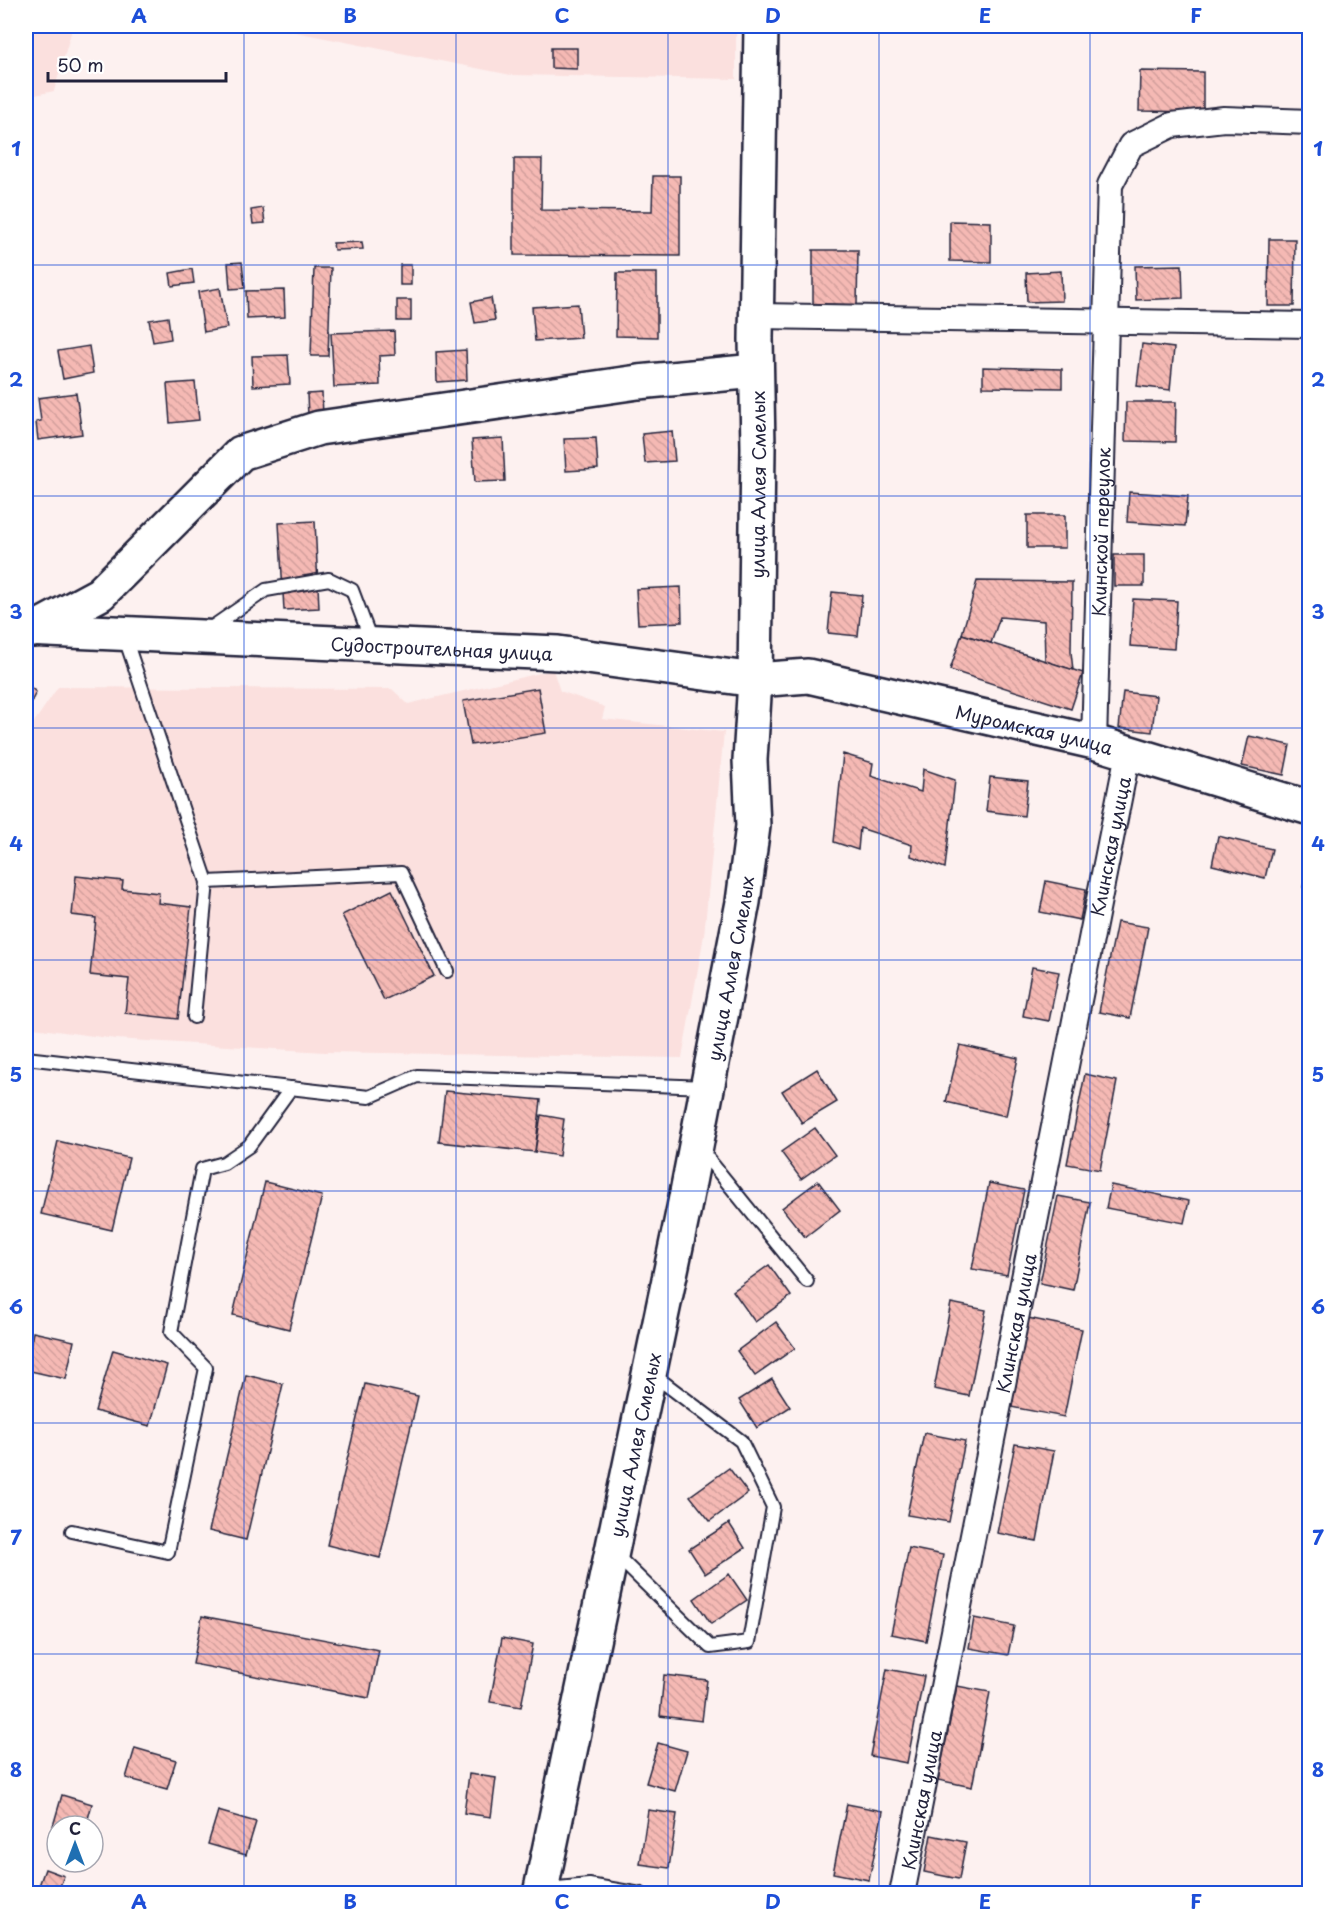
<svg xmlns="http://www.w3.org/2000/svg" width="1335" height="1919" font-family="'Playpen Sans',sans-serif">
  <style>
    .built { fill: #fbe0de }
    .building { fill: url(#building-back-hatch); stroke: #22223b; stroke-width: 1.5 }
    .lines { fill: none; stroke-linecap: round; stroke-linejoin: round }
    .lane-casing { stroke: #22223b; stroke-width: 16 }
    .street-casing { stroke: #22223b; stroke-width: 28 }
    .secondary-casing { stroke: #22223b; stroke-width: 38 }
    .lane { stroke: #fff; stroke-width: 12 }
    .street { stroke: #fff; stroke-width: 24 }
    .secondary { stroke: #fff; stroke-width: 33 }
    .grid { fill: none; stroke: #1d4ed8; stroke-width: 1.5; stroke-opacity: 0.55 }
    .labels { text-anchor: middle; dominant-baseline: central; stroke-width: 4.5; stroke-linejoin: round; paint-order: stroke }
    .street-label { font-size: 18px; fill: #22223b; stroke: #fff }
    .neatline { fill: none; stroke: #1d4ed8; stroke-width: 2 }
    .grid-label { font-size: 20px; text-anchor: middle; font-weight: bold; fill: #1d4ed8 }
  </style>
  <defs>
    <pattern id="building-back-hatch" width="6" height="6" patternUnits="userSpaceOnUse" patternTransform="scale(1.5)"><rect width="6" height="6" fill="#f5b9b4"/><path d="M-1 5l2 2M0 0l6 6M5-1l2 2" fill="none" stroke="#d29f9c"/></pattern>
  </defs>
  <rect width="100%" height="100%" fill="#fdf1f0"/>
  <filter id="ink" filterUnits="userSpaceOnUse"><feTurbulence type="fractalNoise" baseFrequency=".0167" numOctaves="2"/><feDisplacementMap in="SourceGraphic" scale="12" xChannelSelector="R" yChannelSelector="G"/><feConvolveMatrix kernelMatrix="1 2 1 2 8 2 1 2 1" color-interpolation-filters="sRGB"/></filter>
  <g filter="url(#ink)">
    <!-- built -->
    <g class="built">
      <polygon points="26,26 73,26 54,91 26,97"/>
      <polygon points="265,26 736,26 736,79 511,75"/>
      <polygon points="553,670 560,691 605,707 602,719 724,732 704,935 682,1058 325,1052 116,1039 26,1027 26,734 58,687 392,689 408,704"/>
    </g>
    <!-- building -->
    <g class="building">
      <polygon points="551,48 577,48 577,69 551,68"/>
      <polygon points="1140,71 1203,72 1203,112 1139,111"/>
      <polygon points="514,159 542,159 541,210 652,211 653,176 680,176 680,256 514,255"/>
      <polygon points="263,208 265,223 253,224 251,210"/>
      <polygon points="950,221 991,222 991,262 950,261"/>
      <polygon points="1269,239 1295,239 1294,306 1268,306"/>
      <polygon points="362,242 363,249 334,250 333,243"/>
      <polygon points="813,250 858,250 857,305 813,304"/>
      <polygon points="242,262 245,288 230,289 228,263"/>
      <rect x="400" y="265" width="11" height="20"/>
      <polygon points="1182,265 1183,298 1136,300 1135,266"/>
      <polygon points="314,268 331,268 328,356 311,356"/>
      <polygon points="192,269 194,283 172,286 170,273"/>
      <polygon points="1061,271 1062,301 1027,302 1026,273"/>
      <polygon points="617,273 657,273 657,337 616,336"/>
      <polygon points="220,288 227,328 204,332 198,292"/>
      <polygon points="284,290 285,317 247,319 246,291"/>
      <polygon points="491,298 495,320 475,323 471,302"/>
      <rect x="397" y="300" width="14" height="21"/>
      <polygon points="578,304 581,338 535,341 532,307"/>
      <polygon points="168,317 171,339 153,342 149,320"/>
      <polygon points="394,331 395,355 379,356 380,385 334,387 331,333"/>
      <polygon points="1142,344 1174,348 1170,390 1137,386"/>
      <polygon points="89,346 93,373 63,379 58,351"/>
      <polygon points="466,350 467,380 437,382 436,352"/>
      <polygon points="288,355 290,384 253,386 252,356"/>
      <polygon points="983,367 1062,369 1062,388 983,387"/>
      <polygon points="195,382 199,420 170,423 167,384"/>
      <polygon points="76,393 82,434 38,440 36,422 41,421 38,398"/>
      <polygon points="322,393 323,416 308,416 307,394"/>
      <polygon points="1126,402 1176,402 1175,442 1125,441"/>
      <polygon points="672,431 675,461 645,463 642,434"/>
      <polygon points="503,438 505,481 475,482 472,440"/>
      <polygon points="596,438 598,469 566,471 564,439"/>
      <polygon points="1129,492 1188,496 1185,526 1127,522"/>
      <rect x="1027" y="515" width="38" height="33"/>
      <polygon points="315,521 319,608 284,610 279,523"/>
      <rect x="1114" y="555" width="30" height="31"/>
      <polygon points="977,581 1072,582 1071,652 1073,670 1045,661 1044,621 1000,617 991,643 962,634"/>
      <polygon points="681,587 682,622 638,624 636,589"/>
      <polygon points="832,592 862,595 858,636 828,633"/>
      <polygon points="1133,599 1177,601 1174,649 1130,646"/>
      <polygon points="962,634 1083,673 1071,709 950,670"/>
      <polygon points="26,683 36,692 26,713"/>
      <polygon points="538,688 546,733 471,745 463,701"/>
      <polygon points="1123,692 1156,696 1152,732 1119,728"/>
      <polygon points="1249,736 1290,745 1284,775 1242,766"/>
      <polygon points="843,754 873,763 871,776 921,792 923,769 955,780 945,868 911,856 912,845 860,828 858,850 834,842"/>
      <polygon points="990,777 1028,781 1024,816 986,811"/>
      <polygon points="1218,836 1272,849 1265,878 1212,865"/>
      <polygon points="1310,857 1310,888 1303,887"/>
      <polygon points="76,876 123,881 122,889 159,893 158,903 191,907 178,1019 125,1013 129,979 90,975 96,918 72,915"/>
      <polygon points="1046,881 1086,889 1080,920 1040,912"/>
      <polygon points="392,890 434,976 384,1000 342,915"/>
      <polygon points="1117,922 1148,927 1130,1018 1099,1012"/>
      <polygon points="1032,967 1059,972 1049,1021 1023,1016"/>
      <polygon points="960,1045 1018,1058 1006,1116 946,1102"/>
      <polygon points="817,1069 837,1102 802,1123 782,1091"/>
      <polygon points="1085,1074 1117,1081 1100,1170 1067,1164"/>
      <polygon points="445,1091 541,1100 535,1152 439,1142"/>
      <polygon points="541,1115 564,1119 559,1156 535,1152"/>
      <polygon points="815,1128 835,1155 801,1179 781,1152"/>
      <polygon points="58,1141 129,1158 112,1230 41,1214"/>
      <polygon points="818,1181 840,1210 805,1237 782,1208"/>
      <polygon points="265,1182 322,1196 289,1329 233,1315"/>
      <polygon points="989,1183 1024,1190 1007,1275 972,1269"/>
      <polygon points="1111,1185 1189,1201 1184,1223 1106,1208"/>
      <polygon points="1058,1196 1090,1202 1073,1290 1040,1283"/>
      <polygon points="769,1265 791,1296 755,1322 733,1291"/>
      <polygon points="951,1303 986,1310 969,1396 934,1389"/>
      <polygon points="1028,1318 1082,1329 1064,1417 1011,1407"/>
      <polygon points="776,1322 795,1348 755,1376 737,1351"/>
      <polygon points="33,1332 74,1341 66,1379 26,1370"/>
      <polygon points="113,1350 167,1365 150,1426 95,1411"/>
      <polygon points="246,1375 283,1384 246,1540 209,1531"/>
      <polygon points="772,1379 790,1407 757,1428 739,1400"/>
      <polygon points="365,1384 418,1396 380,1558 327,1545"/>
      <polygon points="924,1433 965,1441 949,1522 907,1515"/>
      <polygon points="1015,1444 1054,1451 1037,1541 997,1533"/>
      <polygon points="729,1468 748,1493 710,1521 690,1496"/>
      <polygon points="729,1523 745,1548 705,1574 689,1549"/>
      <polygon points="909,1548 943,1555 926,1641 891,1634"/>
      <polygon points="729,1574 747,1600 711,1624 694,1599"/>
      <polygon points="202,1616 379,1650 369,1698 193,1664"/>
      <polygon points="974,1618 1014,1626 1008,1655 969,1648"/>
      <polygon points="502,1638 533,1644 521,1707 490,1702"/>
      <polygon points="887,1669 924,1676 907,1763 870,1756"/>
      <polygon points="664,1675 707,1680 702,1721 660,1716"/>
      <polygon points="957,1686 990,1692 972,1787 938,1780"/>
      <polygon points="658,1743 687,1751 675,1791 646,1783"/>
      <polygon points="135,1748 176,1760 167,1789 126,1778"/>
      <polygon points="469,1774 496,1778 491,1817 464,1813"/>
      <polygon points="62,1795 92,1804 86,1826 53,1826"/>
      <polygon points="847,1804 883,1811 869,1880 833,1873"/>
      <polygon points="648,1810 677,1814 669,1868 640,1864"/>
      <polygon points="218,1811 256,1822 246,1855 208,1844"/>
      <polygon points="931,1835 966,1842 959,1879 924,1872"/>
      <polygon points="45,1869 64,1876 57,1894 36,1894"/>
    </g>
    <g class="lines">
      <!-- lane casing -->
      <g class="lane-casing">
        <g id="lane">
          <polyline points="208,630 266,590 329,579 352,590 372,643"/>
          <polyline points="124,635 207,882 194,1017"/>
          <polyline points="207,882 401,873 447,971"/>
          <polyline points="26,1058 369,1097 417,1076 707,1087"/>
          <polyline points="701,1150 807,1281"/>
          <polyline points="72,1531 168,1552 206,1368 171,1332 202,1169 224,1163 249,1146 291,1088"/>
          <polyline points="615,1554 710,1647 749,1642 773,1507 741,1441 651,1373"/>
          <polyline points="542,1885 558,1888 589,1885 641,1894"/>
        </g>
      </g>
      <!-- street casing -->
      <g class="street-casing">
        <g id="street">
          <polyline points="757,316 1310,325"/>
          <path id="s1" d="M1094,742l16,-557 21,-40 41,-20 52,-6 86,3"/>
          <path id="s2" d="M902,1894l226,-1141"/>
        </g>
      </g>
      <!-- secondary casing -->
      <g class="secondary-casing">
        <g id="secondary">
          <path id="s3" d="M26,629l532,24 197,27 53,-4 286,66 216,66"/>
          <polyline points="33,630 100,594 241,453 319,428 638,382 756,371"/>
          <path id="s4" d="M540,1894l144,-686 59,-306 10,-76 -3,-66 5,-80 3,-232 -2,-109 5,-313"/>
        </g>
      </g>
      <!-- lane -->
      <use href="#lane" class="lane"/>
      <!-- street -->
      <use href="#street" class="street"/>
      <!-- secondary -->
      <use href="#secondary" class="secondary"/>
    </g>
  </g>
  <!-- grid -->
  <path class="grid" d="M244,26v1868M456,26v1868M668,26v1868M879,26v1868M1090,26v1868M26,265h1284M26,496h1284M26,728h1284M26,960h1284M26,1191h1284M26,1423h1284M26,1654h1284"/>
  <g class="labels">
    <!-- street labels -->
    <g class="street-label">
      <text stroke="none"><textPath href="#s4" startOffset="1431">улица Аллея Смелых</textPath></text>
      <text stroke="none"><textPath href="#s1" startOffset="210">Клинской переулок</textPath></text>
      <text stroke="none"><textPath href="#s3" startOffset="416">Судостроительная улица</textPath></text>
      <text stroke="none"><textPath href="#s3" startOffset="1017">Муромская улица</textPath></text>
      <text stroke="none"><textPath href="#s2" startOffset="1068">Клинская улица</textPath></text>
      <text stroke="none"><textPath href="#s4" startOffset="945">улица Аллея Смелых</textPath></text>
      <text stroke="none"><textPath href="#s2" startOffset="582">Клинская улица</textPath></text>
      <text stroke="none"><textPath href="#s4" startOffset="459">улица Аллея Смелых</textPath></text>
      <text stroke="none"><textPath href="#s2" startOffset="96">Клинская улица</textPath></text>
    </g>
  </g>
  <!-- margin -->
  <rect width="1335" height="1919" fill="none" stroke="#fff" stroke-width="66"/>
  <!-- north arrow -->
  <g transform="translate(75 1844)"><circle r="28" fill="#ffffff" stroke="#a7a7b1" stroke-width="1.5"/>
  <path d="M0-4.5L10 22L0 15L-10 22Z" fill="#1f6fb2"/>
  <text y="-9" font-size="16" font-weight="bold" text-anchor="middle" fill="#22223b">С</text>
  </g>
  <!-- scale -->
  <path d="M48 72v9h178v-9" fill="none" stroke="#22223b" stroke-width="3"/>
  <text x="57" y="72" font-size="18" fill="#22223b" stroke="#ffffff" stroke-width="4.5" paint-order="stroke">50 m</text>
  <rect x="33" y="33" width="1269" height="1853" class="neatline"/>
  <g class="grid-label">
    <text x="139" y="23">A</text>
    <text x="350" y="23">B</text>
    <text x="562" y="23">C</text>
    <text x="773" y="23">D</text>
    <text x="985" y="23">E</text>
    <text x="1196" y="23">F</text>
    <text x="16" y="156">1</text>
    <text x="1318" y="156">1</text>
    <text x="16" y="387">2</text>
    <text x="1318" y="387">2</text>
    <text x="16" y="619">3</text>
    <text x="1318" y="619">3</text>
    <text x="16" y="851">4</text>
    <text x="1318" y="851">4</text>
    <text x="16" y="1082">5</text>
    <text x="1318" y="1082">5</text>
    <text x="16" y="1314">6</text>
    <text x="1318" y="1314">6</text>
    <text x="16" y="1545">7</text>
    <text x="1318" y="1545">7</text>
    <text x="16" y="1777">8</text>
    <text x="1318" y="1777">8</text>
    <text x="139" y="1909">A</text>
    <text x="350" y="1909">B</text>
    <text x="562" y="1909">C</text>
    <text x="773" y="1909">D</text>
    <text x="985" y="1909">E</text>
    <text x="1196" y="1909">F</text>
  </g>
</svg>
